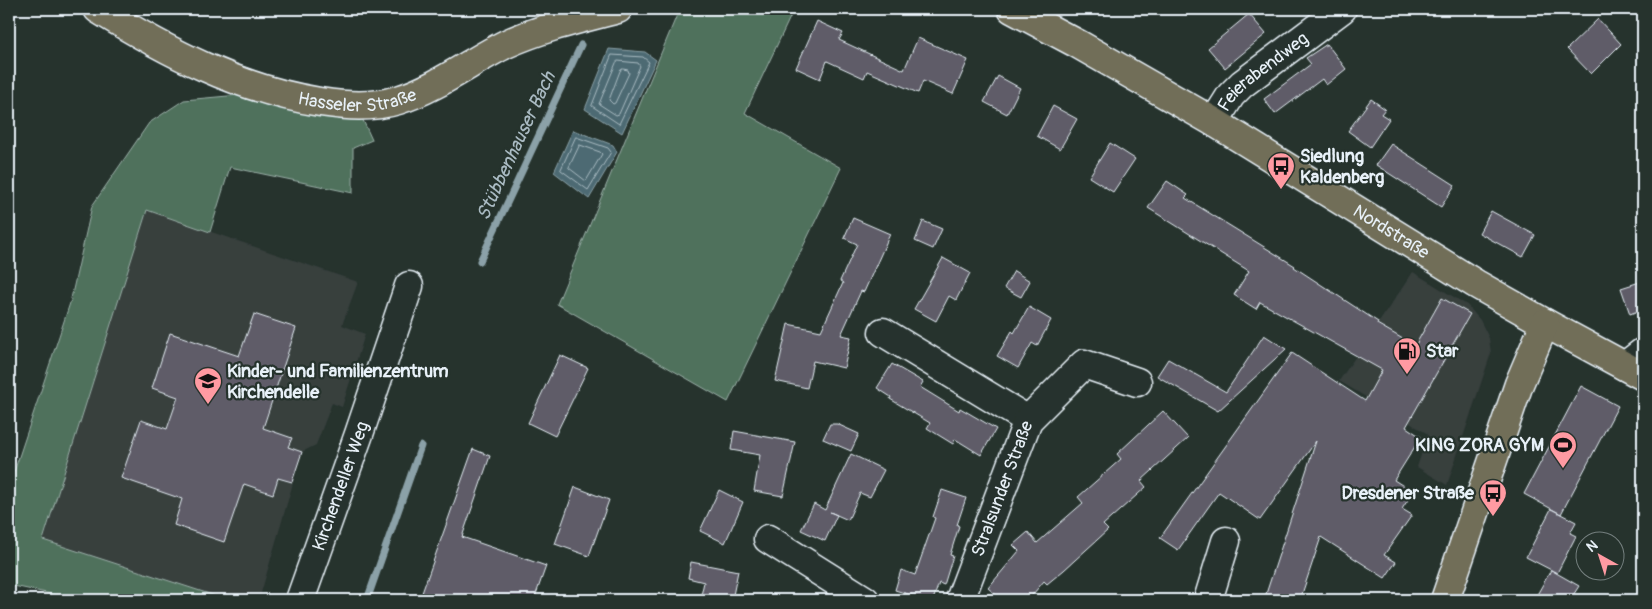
<svg xmlns="http://www.w3.org/2000/svg" width="1652" height="609" font-family="Pangolin,sans-serif">
  <style>
    .built { fill: #373f3e }
    .green { fill: #50715c; stroke: #9cb1aa }
    .water { fill: #4d6b73; stroke: #8ba1a8 }
    .lines { fill: none; stroke-linecap: round; stroke-linejoin: round }
    .shore { stroke: #aabbc3; stroke-width: 1 }
    .stream { stroke: #8ba1a8; stroke-width: 7 }
    .building { fill: #5f5c67; stroke: #e8f1f8 }
    .minor-casing { stroke: #e8f1f8; stroke-width: 31 }
    .major-casing { stroke: #e8f1f8; stroke-width: 31 }
    .minor { stroke: #26332d; stroke-width: 28 }
    .major { stroke: #716e59; stroke-width: 28 }
    .labels { text-anchor: middle; dominant-baseline: central; stroke-width: 4.5; stroke-linejoin: round; paint-order: stroke }
    .street-label { font-size: 18px; fill: #e8f1f8; stroke: #26332d }
    .poi-label { font-size: 18px; font-weight: bold; fill: #e8f1f8; stroke: #26332d; text-anchor: start }
    .water-label { font-size: 19px; font-style: italic; fill: #aabbc3; stroke: #26332d }
  </style>
  <rect width="100%" height="100%" fill="#26332d"/>
  <filter id="ink" filterUnits="userSpaceOnUse"><feTurbulence type="fractalNoise" baseFrequency=".02" numOctaves="2"/><feDisplacementMap in="SourceGraphic" scale="10" xChannelSelector="R" yChannelSelector="G"/><feConvolveMatrix kernelMatrix="1 2 1 2 8 2 1 2 1" color-interpolation-filters="sRGB"/></filter>
  <g filter="url(#ink)">
    <!-- built -->
    <g class="built">
      <polygon points="147,210 358,282 342,325 365,334 342,407 332,403 316,445 302,452 259,600 228,600 43,541"/>
      <polygon points="1413,272 1467,305 1480,320 1489,338 1491,353 1447,485 1417,467 1428,434 1339,381"/>
    </g>
    <!-- green -->
    <g class="green">
      <polygon points="683,9 794,9 745,113 841,168 728,402 557,304 679,10"/>
      <polygon points="239,95 362,118 372,140 353,148 353,193 230,167 210,232 147,210 43,540 228,600 79,600 9,585 9,487 70,303 92,206 149,123 184,100"/>
    </g>
    <!-- water -->
    <g class="water">
      <polygon points="609,49 645,52 656,60 622,133 585,109"/>
      <polygon points="573,130 613,145 617,152 589,199 554,172"/>
    </g>
    <g class="lines">
      <!-- shore -->
      <g class="shore">
        <polygon points="612,55 643,57 649,62 619,124 592,106"/>
        <polygon points="618,61 638,63 640,66 619,114 616,115 599,104 616,63"/>
        <polygon points="623,69 628,70 629,73 615,103 613,104 609,100 620,71"/>
        <polygon points="576,137 608,148 611,152 588,190 561,170"/>
        <polygon points="580,145 600,152 602,154 586,181 569,168"/>
      </g>
      <!-- stream -->
      <g class="stream">
        <polyline points="480,261 581,45"/>
        <polyline points="367,600 421,446"/>
      </g>
    </g>
    <!-- building -->
    <g class="building">
      <polygon points="1249,14 1266,34 1225,68 1208,48"/>
      <polygon points="1598,19 1621,44 1591,74 1567,49"/>
      <polygon points="817,21 843,33 839,40 904,70 918,38 968,60 953,94 923,81 918,93 867,71 864,78 827,61 820,79 796,68"/>
      <polygon points="1327,44 1346,69 1326,85 1322,79 1275,114 1264,99 1311,64 1306,58"/>
      <polygon points="998,76 1020,88 1007,114 984,102"/>
      <polygon points="1371,99 1385,109 1381,114 1389,119 1370,147 1348,131"/>
      <polygon points="1053,106 1077,119 1060,149 1037,136"/>
      <polygon points="1110,143 1135,159 1113,192 1089,177"/>
      <polygon points="1391,144 1455,185 1441,207 1376,165"/>
      <polygon points="1167,181 1188,195 1185,198 1295,266 1294,267 1378,322 1377,324 1415,346 1442,298 1470,314 1406,427 1421,437 1394,480 1413,492 1402,509 1412,515 1384,555 1396,562 1385,578 1321,537 1300,600 1264,600 1316,441 1260,520 1219,492 1178,550 1160,538 1292,353 1365,401 1382,370 1260,302 1256,309 1234,295 1249,271 1148,208"/>
      <polygon points="1491,211 1535,235 1523,257 1479,233"/>
      <polygon points="853,218 890,234 864,292 861,291 841,335 851,337 844,368 813,361 807,388 775,381 788,324 821,331 843,283 840,281 857,244 844,238"/>
      <polygon points="923,221 942,229 933,249 915,241"/>
      <polygon points="943,258 970,273 956,300 949,296 936,321 914,309"/>
      <polygon points="1014,271 1030,281 1021,297 1004,288"/>
      <polygon points="1643,281 1643,309 1630,314 1621,288"/>
      <polygon points="1029,307 1051,320 1037,346 1032,343 1018,368 997,356 1012,331 1014,333"/>
      <polygon points="254,314 296,328 263,428 292,438 288,447 302,452 292,482 278,478 273,494 244,484 224,542 174,525 182,499 121,478 141,420 167,429 178,397 152,388 170,333 239,356"/>
      <polygon points="1264,335 1286,349 1218,411 1157,376 1168,359 1226,392"/>
      <polygon points="560,355 588,368 555,436 528,423"/>
      <polygon points="892,364 923,382 920,387 959,411 960,408 996,429 981,455 955,439 953,444 927,428 930,423 890,399 891,397 877,388"/>
      <polygon points="1581,386 1618,406 1561,514 1524,494"/>
      <polygon points="1163,411 1188,438 1141,481 1146,487 1103,525 1108,530 1064,570 1047,584 1044,581 1028,600 1002,600 988,588 1019,551 1013,545 1028,532 1037,543 1083,503 1078,497 1121,459 1117,454"/>
      <polygon points="830,424 837,424 859,434 851,451 823,439"/>
      <polygon points="734,431 795,442 783,496 754,491 760,455 731,450"/>
      <polygon points="473,449 490,456 462,537 546,566 534,600 444,600 422,593"/>
      <polygon points="851,454 884,470 870,497 860,493 848,520 830,512 837,515 825,541 801,530 814,504 825,510"/>
      <polygon points="575,487 609,500 589,556 555,544"/>
      <polygon points="719,490 743,502 725,543 700,531"/>
      <polygon points="942,490 966,498 957,525 959,526 950,555 953,556 944,585 939,583 933,600 927,600 895,590 901,570 915,575 935,518 933,517"/>
      <polygon points="1551,509 1576,522 1570,533 1576,536 1557,573 1526,557"/>
      <polygon points="691,562 738,571 732,600 700,600 704,582 688,578"/>
      <polygon points="1551,570 1579,586 1570,600 1534,600"/>
    </g>
    <g class="lines">
      <!-- minor casing -->
      <g class="minor-casing">
        <g id="minor">
          <path id="s1" d="M1214,122l17,-27 11,-11 100,-75"/>
          <polyline points="883,332 1028,420"/>
          <polyline points="1625,366 1643,352"/>
          <polyline points="768,539 865,600"/>
          <path id="s2" d="M300,600l59,-166 50,-148"/>
          <path id="s3" d="M960,600l68,-180 56,-56 53,18"/>
          <polyline points="1208,600 1226,541"/>
        </g>
      </g>
      <!-- major casing -->
      <g class="major-casing">
        <g id="major">
          <path id="s4" d="M98,9c69,43 140,80 222,93 26,4 52,6 78,-2 39,-12 72,-38 108,-56 35,-16 74,-25 112,-35"/>
          <path id="s5" d="M1012,9l66,35 136,78 262,162 69,39 98,53"/>
          <polyline points="1445,600 1519,384 1545,323"/>
        </g>
      </g>
      <!-- minor -->
      <use href="#minor" class="minor"/>
      <!-- major -->
      <use href="#major" class="major"/>
    </g>
  </g>
  <!-- icons -->
  <defs>
    <g id="bus-pin" transform="scale(1.4375)"><path d="M0 17L-7.5 6A9.5 9.5 0 1 1 7.5 6Z" fill="#ff9aa2" stroke="#26332d"/><path d="M-5-6H5V4H4V6H2V4H-2V6H-4V4H-5ZM-3.5-4V0h7V-4ZM-3.5 1.2v1.5H-2V1.2ZM2 1.2v1.5H3.5V1.2Z" fill="#111"/></g>
    <g id="fuel-pin" transform="scale(1.4375)"><path d="M0 17L-7.5 6A9.5 9.5 0 1 1 7.5 6Z" fill="#ff9aa2" stroke="#26332d"/><path d="M-5.5-6h7V0h2V4h1.3V-2.5L3-4.5l.8-.8L6-3V5H2.5V1h-1V6h-7ZM-4.2-4.7v3.2H.2V-4.7Z" fill="#111"/></g>
    <g id="school-pin" transform="scale(1.4375)"><path d="M0 17L-7.5 6A9.5 9.5 0 1 1 7.5 6Z" fill="#ff9aa2" stroke="#26332d"/><path d="M0-5L7-2L0 1L-7-2ZM-4 1L0 2.5L4 1V4Q0 6-4 4Z" fill="#111"/></g>
    <g id="stadium-pin" transform="scale(1.4375)"><path d="M0 17L-7.5 6A9.5 9.5 0 1 1 7.5 6Z" fill="#ff9aa2" stroke="#26332d"/><path d="M0-5a6.5 5 0 1 0 0 10a6.5 5 0 1 0 0-10ZM-3.5-1.8h7v3.6h-7Z" fill="#111"/></g>
  </defs>
  <g fill-rule="evenodd">
    <use href="#bus-pin" x="1281" y="166"/>
    <use href="#fuel-pin" x="1407" y="351"/>
    <use href="#school-pin" x="208" y="381"/>
    <use href="#stadium-pin" x="1563" y="445"/>
    <use href="#bus-pin" x="1493" y="493"/>
  </g>
  <g class="labels">
    <!-- street labels -->
    <g class="street-label">
      <text stroke="none"><textPath href="#s1" startOffset="71">Feierabendweg</textPath></text>
      <text stroke="none"><textPath href="#s4" startOffset="280">Hasseler Straße</textPath></text>
      <text stroke="none"><textPath href="#s5" startOffset="440">Nordstraße</textPath></text>
      <text stroke="none"><textPath href="#s2" startOffset="121">Kirchendeller Weg</textPath></text>
      <text stroke="none"><textPath href="#s3" startOffset="119">Stralsunder Straße</textPath></text>
    </g>
    <!-- poi labels -->
    <g class="poi-label">
      <text x="1300" y="156">Siedlung<tspan x="1300" dy="21">Kaldenberg</tspan></text>
      <text x="1426" y="351">Star</text>
      <text x="227" y="371">Kinder- und Familienzentrum<tspan x="227" dy="21">Kirchendelle</tspan></text>
      <text x="1544" y="445" text-anchor="end">KING ZORA GYM</text>
      <text x="1474" y="493" text-anchor="end">Dresdener Straße</text>
    </g>
    <!-- water labels -->
    <g class="water-label">
      <text transform="translate(516 146) rotate(-65)">Stübbenhauser Bach</text>
    </g>
  </g>
  <!-- margin -->
  <rect width="1652" height="609" fill="none" stroke="#26332d" stroke-width="30"/>
  <rect x="15" y="15" width="1622" height="579" fill="none" stroke="#e8f1f8" stroke-width="2" filter="url(#ink)"/>
  <!-- north arrow -->
  <g transform="translate(1600 556) rotate(321)"><circle r="24" fill="#26332d" stroke="#747f7e"/>
  <path d="M0-4L9 19L0 12L-9 19Z" fill="#ff9aa2"/>
  <text y="-8" font-size="14" font-weight="bold" text-anchor="middle" fill="#e8f1f8">N</text>
  </g>
</svg>
